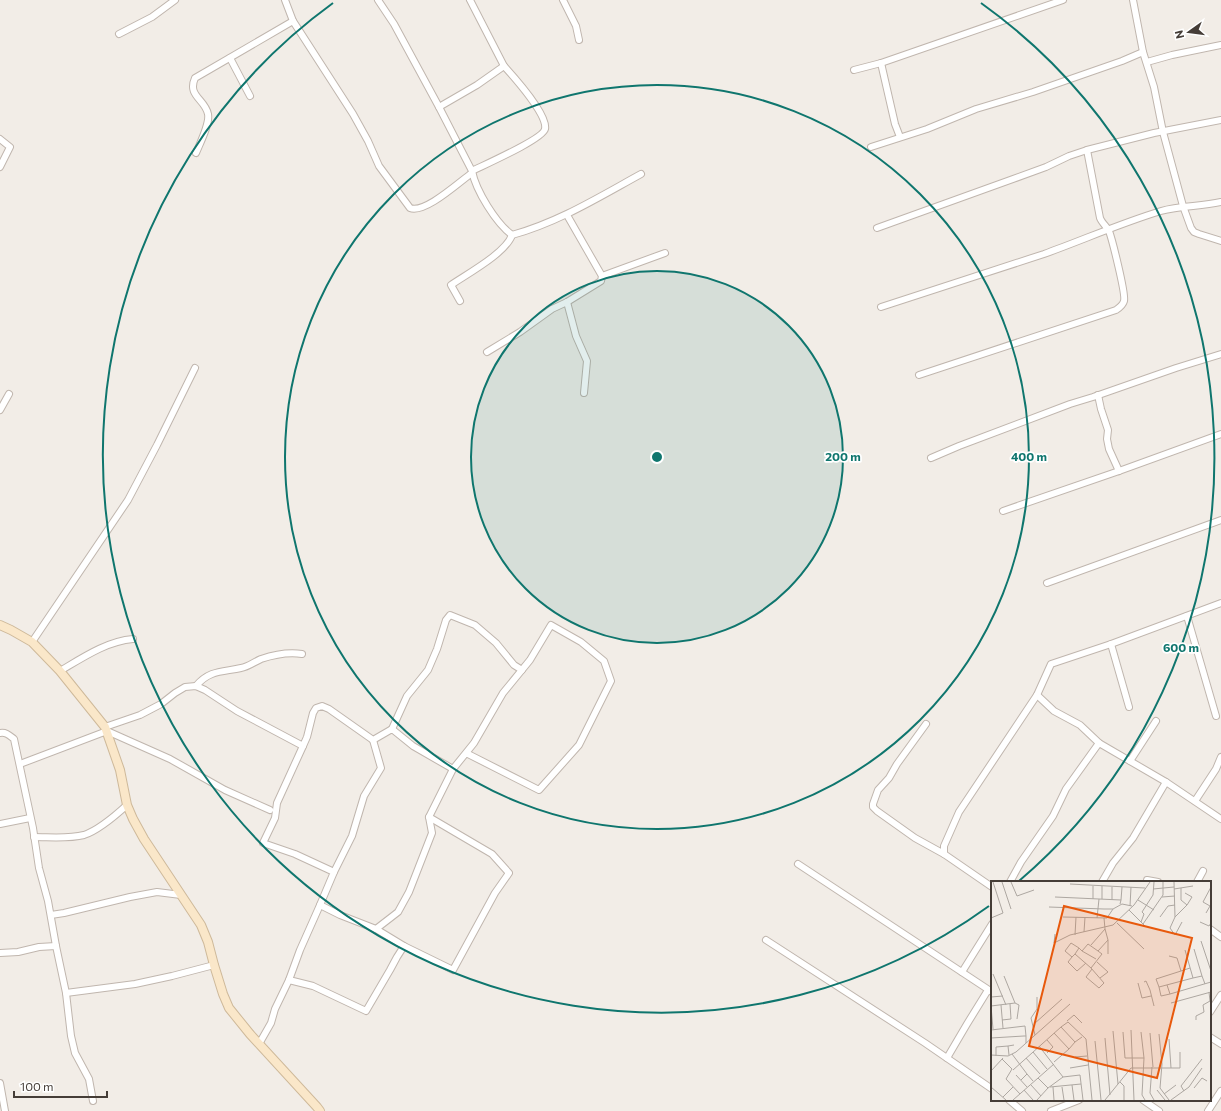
<svg xmlns="http://www.w3.org/2000/svg" width="1221" height="1111" font-family="Commissioner,sans-serif">
  <style>
    .lines { fill: none; stroke-linecap: round; stroke-linejoin: round }
    .street-casing { stroke: #c0b6ae; stroke-width: 8 }
    .secondary-casing { stroke: #ceb99a; stroke-width: 10 }
    .street { stroke: #fff; stroke-width: 6 }
    .secondary { stroke: #fae7c9; stroke-width: 8 }
    .ring { fill: none; stroke: #0f766e; stroke-width: 2 }
    .inset-road { fill: none; stroke: #ada7a1; stroke-width: 1 }
    .view { fill: #e8590c; fill-opacity: 0.15; stroke: #e8590c; stroke-width: 2 }
    .inset-edge { fill: none; stroke: #453d37; stroke-width: 2 }
    .centre { fill: #0f766e; stroke: #fff; stroke-width: 2 }
    .ring-label { font-size: 12px; text-anchor: middle; font-weight: bold; fill: #0f766e; stroke: #fff; stroke-width: 3.5; stroke-linejoin: round; paint-order: stroke }
  </style>
  <rect width="100%" height="100%" fill="#f2ede7"/>
  <g class="lines">
    <!-- street casing -->
    <g class="street-casing">
      <g id="street">
        <path d="M378,0l16,24 45,83 33,64c12,-6 71,-32 73,-42 3,-14 -31,-52 -41,-63"/>
        <polyline points="563,0 576,26 579,40"/>
        <polyline points="1133,0 1143,52 1154,87 1163,132 1183,206 1191,228 1194,232 1199,234 1221,241"/>
        <path d="M293,21l60,93 15,27 11,25 31,42c15,6 49,-26 62,-35"/>
        <polyline points="119,34 152,17 175,0"/>
        <polyline points="230,58 250,96"/>
        <polyline points="1147,62 1172,55 1221,45"/>
        <polyline points="881,63 895,124 900,137"/>
        <polyline points="854,70 881,63 1063,0"/>
        <polyline points="439,107 477,85 504,66 470,0"/>
        <polyline points="0,139 10,147 0,167"/>
        <polyline points="871,147 927,129 976,109 1033,92 1122,61 1143,52"/>
        <path d="M196,153c4,-10 14,-29 12,-39 -3,-15 -21,-18 -13,-36l98,-57 -8,-21"/>
        <path d="M472,171c4,20 24,52 40,64"/>
        <polyline points="877,228 1013,179 1046,167 1069,156 1087,150 1154,133 1221,120"/>
        <path d="M512,235c47,-13 87,-38 129,-61"/>
        <polyline points="602,276 665,253"/>
        <path d="M460,301l-9,-16c16,-11 55,-32 61,-50"/>
        <polyline points="567,302 576,336 587,361 584,393"/>
        <path d="M881,307c54,-18 109,-35 163,-53 39,-14 77,-31 117,-43 20,-6 40,-4 60,-9"/>
        <polyline points="487,352 520,332 552,309 567,302 601,281 602,276 567,215"/>
        <path d="M919,375l197,-65c3,-2 7,-5 8,-9 2,-7 -12,-62 -15,-70 -2,-4 -7,-8 -9,-13l-13,-68"/>
        <polyline points="1098,395 1101,409 1108,430 1107,439 1109,449 1119,471"/>
        <polyline points="0,410 9,394"/>
        <polyline points="931,458 959,446 1070,404 1093,397 1176,368 1221,354"/>
        <polyline points="1003,511 1119,471 1221,434"/>
        <polyline points="1047,583 1221,520"/>
        <polyline points="1187,616 1216,716"/>
        <polyline points="32,642 128,500 157,445 195,368"/>
        <polyline points="1111,644 1129,707"/>
        <path d="M60,671c22,-13 47,-30 73,-32"/>
        <path d="M196,686c13,-16 27,-14 45,-18 7,-1 13,-6 20,-9 12,-4 28,-7 41,-5"/>
        <polyline points="926,724 897,764 889,778 878,790 873,804 873,807 877,811 915,838 944,854"/>
        <polyline points="105,727 140,715 161,704 175,693 185,687 196,686 205,690 237,711 303,746 307,737 313,713 316,708 322,706 329,709 373,740 392,729 413,746 453,769 429,817 432,833 409,892 398,912 376,929 404,946 397,957 390,970 366,1011 313,986 289,980 300,950 320,905"/>
        <polyline points="392,729 407,696 428,670 437,649 446,620 450,615 475,625 496,643 514,665 522,670"/>
        <path d="M0,733c6,-1 9,2 14,6l19,89 6,40 9,33 8,45 10,47 5,43 4,17 14,26 4,22"/>
        <polyline points="1099,743 1166,782 1133,838 1113,863 1102,882"/>
        <polyline points="303,746 277,803 275,818 263,843 295,854 334,872 320,905 340,915 376,929"/>
        <polyline points="1130,761 1156,721"/>
        <polyline points="20,764 107,731 170,759 225,790 270,810"/>
        <polyline points="453,769 474,743 503,693 530,660 551,625 581,642 604,661 611,681 579,745 539,790 466,753"/>
        <polyline points="1166,782 1221,819"/>
        <polyline points="1195,801 1216,769 1221,757"/>
        <polyline points="0,824 30,818"/>
        <path d="M34,837c16,0 34,2 50,-2 15,-5 31,-19 43,-30"/>
        <polyline points="798,864 992,992"/>
        <polyline points="334,872 352,836 364,796 381,768 373,740"/>
        <polyline points="1147,880 1158,882"/>
        <polyline points="1010,882 1021,862 1053,816 1066,789 1099,743 1080,725 1054,711 1037,695"/>
        <polyline points="1197,882 1203,871"/>
        <polyline points="992,887 944,854 944,846 959,812 1037,695 1051,664 1111,644 1221,603"/>
        <polyline points="51,915 64,913 130,897 157,892 181,895"/>
        <polyline points="1210,929 1221,937"/>
        <polyline points="766,940 925,1043 992,1089"/>
        <polyline points="404,946 453,970 495,893 509,873 492,854 429,817"/>
        <polyline points="0,953 18,952 39,947 56,946"/>
        <polyline points="962,972 992,924"/>
        <polyline points="66,993 135,984 172,976 214,965"/>
        <polyline points="1210,1012 1221,995"/>
        <polyline points="1210,1037 1221,1044"/>
        <polyline points="259,1044 271,1023 275,1009 289,980"/>
        <polyline points="947,1058 967,1024 988,990"/>
        <polyline points="0,1083 5,1111"/>
        <polyline points="1009,1100 1022,1111"/>
        <polyline points="1143,1100 1159,1111"/>
        <polyline points="1051,1111 1079,1100"/>
        <polyline points="1208,1111 1221,1091"/>
      </g>
    </g>
    <!-- secondary casing -->
    <g class="secondary-casing">
      <polyline id="secondary" points="0,625 11,630 32,642 60,671 105,727 120,770 127,805 133,819 144,839 201,925 208,942 214,965 223,994 229,1008 250,1034 317,1107 320,1111"/>
    </g>
    <!-- street -->
    <use href="#street" class="street"/>
    <!-- secondary -->
    <use href="#secondary" class="secondary"/>
  </g>
  <!-- distance rings -->
  <circle cx="657" cy="457" r="186" fill="#0f766e" fill-opacity=".12"/>
  <g class="ring">
    <circle cx="657" cy="457" r="186"/>
    <circle cx="657" cy="457" r="372"/>
    <path d="M989 906A558 558 0 1 1 333 3M981 3A558 558 0 0 1 1019 881"/>
  </g>
  <!-- overview -->
  <g transform="translate(991 881)">
    <rect width="220" height="220" fill="#f2ede7"/>
    <path class="inset-road" d="M11,1l9,27M20,1l6,14 17,-6M183,1l1,35 -5,11 5,7 7,-13M79,3l75,4M162,8l21,-2M183,8l19,-3M194,12l7,4 -5,8M64,16l66,3 -1,4M171,16l13,-1M102,18v-13M111,18v-13M121,19v-13M130,19l1,-13M147,19l16,10M139,25l1,-19M58,26l55,2h9l9,-5 10,2M138,29l17,17M215,32l4,-7 -7,-4 8,-15M72,36l44,1 6,-9M169,36l8,-11 7,-1M184,36l12,-12 -6,-5v-12M0,37l12,-5 -10,-31M106,37l2,-19M150,41l3,-8 -2,-2 11,-17 1,-13M209,41l9,4 2,-3M126,42l27,26M152,43l20,-29v-13M93,51l1,-15M64,53l-1,9 16,-8 43,-10 21,-20 16,-23M84,54l1,-18M117,59v14M210,60l10,30M100,64l14,-16 -1,-11M88,67l-8,-5 -6,8 7,6 3,-3 16,14 11,-14 -4,-3 10,-11 -3,-11M203,68l8,27M194,69l8,28 9,-2 3,8M91,70l14,8M84,73l4,-6 3,3 6,-7 10,7M178,75l8,2 4,13 9,-3M81,76l-4,5 9,9 9,-8M106,81l11,10 -8,6M100,87l13,15 -5,5 -13,-11 6,-8M2,93l13,31M153,101l2,-1 4,9 4,16M147,102l4,15 9,-2M176,104l3,9 41,-12M168,106l-3,-8 25,-8M179,113l-9,2 -2,-9 34,-9M0,116l12,-1M24,122l4,2 -2,14M180,122l40,-11M10,124l2,23M0,125l24,-3 -11,-27M0,125l2,23M11,139l9,-1 -1,-15M205,139v-4l8,-4 -1,-7 7,-4 -1,-9M76,140l7,-6 8,8M43,143l28,-25M0,149l34,-4 1,10M140,149l3,70M122,150l5,53M132,151l2,26h19M150,151l3,26 -2,37 3,5M63,152l15,16 6,-7M159,152l3,34M168,153l3,30 -2,24 9,12M44,154l-4,-17 6,-9v-12M91,156l-7,5 -14,-15 7,-5 18,17 6,61M0,157l33,-2h2v7M114,157l5,57M178,158l2,29M56,159l6,7 -6,6M104,160l6,59M42,171l14,17M21,173l15,20M0,174l17,1 8,-4 54,-48M18,174l-1,-9 6,-1M5,175v-9l12,-1M84,176l12,-1M35,177l14,16M11,178l10,10 -6,10 14,15M63,181l15,-13M161,186l-2,26 4,7M79,187l18,-3M22,189l48,-43M0,190l12,-13M25,194l11,12M72,196l17,-2 3,25M47,197l10,10 15,-11 -24,-31M30,199l6,-6 6,7M129,201l4,4v14M40,204l10,11M81,204l2,15M0,206l15,13M59,206l31,-3M62,206l1,13M71,206l2,13M203,207l8,-10 5,3M33,209l9,10M166,209l8,10M193,210l-3,-5 21,-27M173,213l12,-9M12,216l10,-10M22,219l41,-36M46,219l11,-12M114,219l26,-32h49v-16M180,219l18,-13 13,-19"/>
    <path class="view" d="M73,25l128,32 -35,140 -128,-32z"/>
    <rect width="220" height="220" class="inset-edge"/>
  </g>
  <circle cx="657" cy="457" r="6" class="centre"/>
  <g class="ring-label">
    <text x="843" y="461">200 m</text>
    <text x="1029" y="461">400 m</text>
    <text x="1181" y="652">600 m</text>
  </g>
  <!-- north arrow -->
  <g transform="translate(1189 32) rotate(256)" stroke="#ffffff" stroke-width="3" paint-order="stroke">
  <path d="M0-3L7 15L0 10L-7 15Z" fill="#453d37"/>
  <text y="-6" font-size="11" font-weight="bold" text-anchor="middle" fill="#453d37">N</text>
  </g>
  <!-- scale -->
  <path d="M14 1091v6h93v-6" fill="none" stroke="#453d37" stroke-width="2"/>
  <text x="20" y="1091" font-size="12" fill="#453d37" stroke="#ffffff" stroke-width="3" paint-order="stroke">100 m</text>
</svg>
